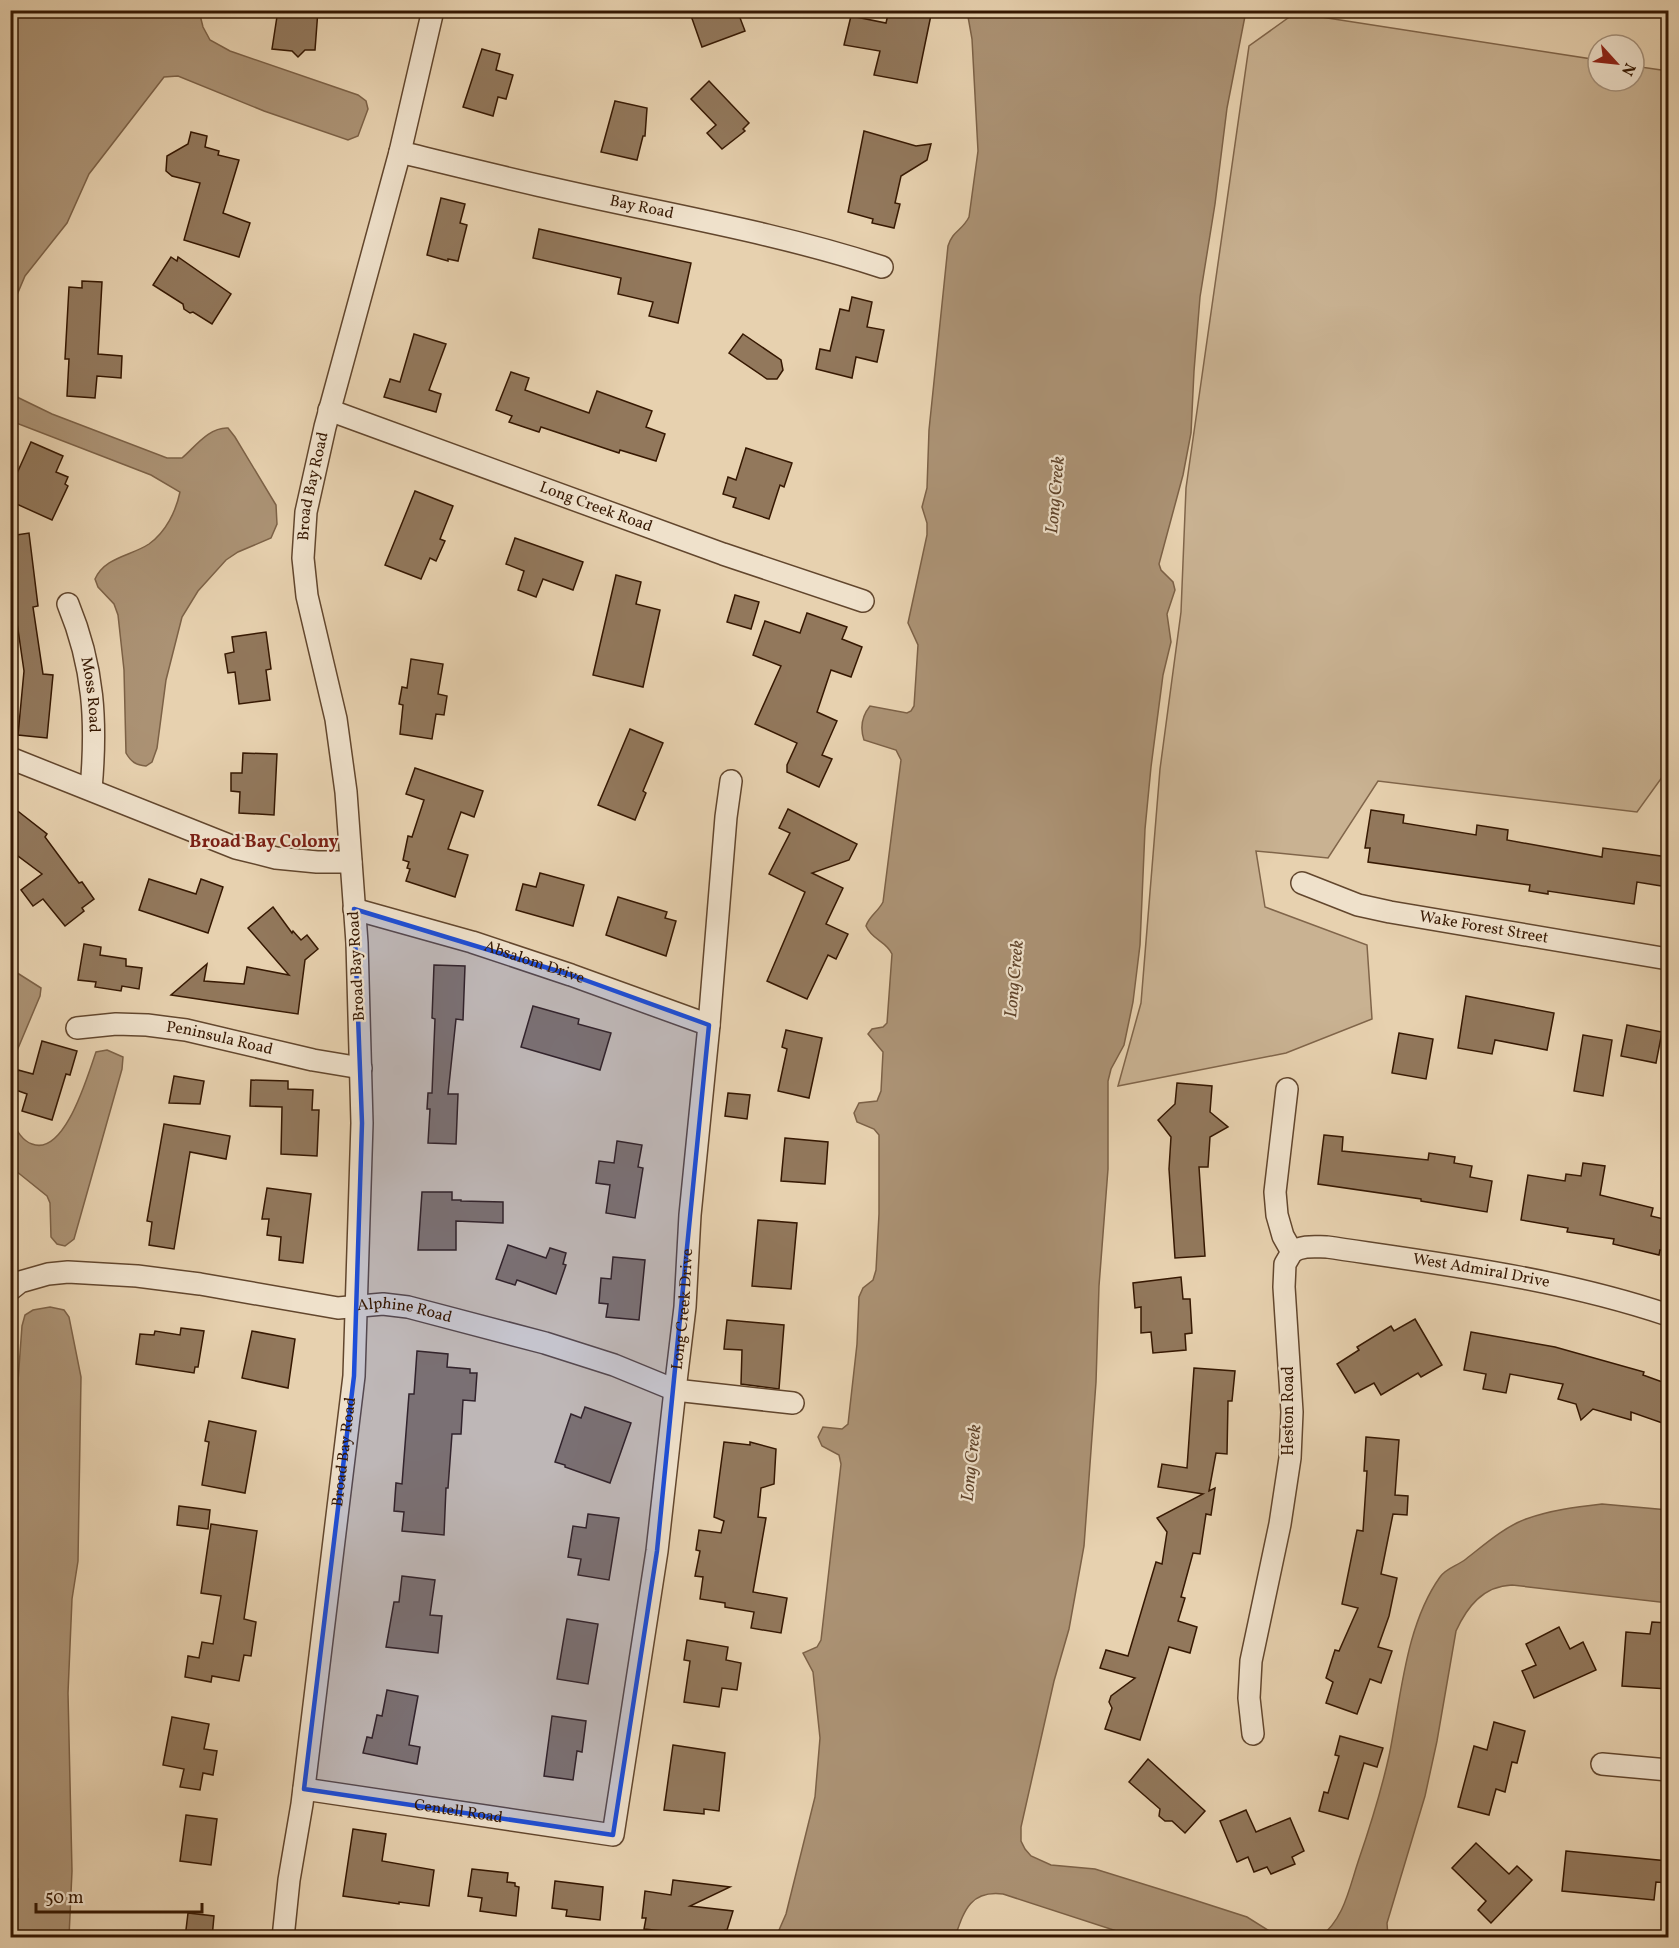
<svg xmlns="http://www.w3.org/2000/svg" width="1679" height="1948" font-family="Vollkorn,serif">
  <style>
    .green { fill: #c9b292; stroke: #80654a; stroke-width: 1.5 }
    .water { fill: #ab9274; stroke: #7c6146; stroke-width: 1.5 }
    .building { fill: #92785c; stroke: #361802; stroke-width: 1.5 }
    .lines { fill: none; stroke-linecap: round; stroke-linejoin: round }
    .minor-casing { stroke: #62462d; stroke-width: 24 }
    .minor { stroke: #efe1cb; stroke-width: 21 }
    .marked { fill: #1d4ed8; fill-opacity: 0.2; stroke: #1d4ed8; stroke-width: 4.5; stroke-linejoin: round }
    .labels { text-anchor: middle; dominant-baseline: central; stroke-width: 4.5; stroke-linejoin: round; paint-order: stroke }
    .street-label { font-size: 16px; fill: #361802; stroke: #efe1cb }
    .water-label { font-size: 18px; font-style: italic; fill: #5f432a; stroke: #efe1cb }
    .neighbourhood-label { font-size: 18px; font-weight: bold; fill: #7a1f14; stroke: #efe1cb }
  </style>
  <rect width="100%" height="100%" fill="#e7d1af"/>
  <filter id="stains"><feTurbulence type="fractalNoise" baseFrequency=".00333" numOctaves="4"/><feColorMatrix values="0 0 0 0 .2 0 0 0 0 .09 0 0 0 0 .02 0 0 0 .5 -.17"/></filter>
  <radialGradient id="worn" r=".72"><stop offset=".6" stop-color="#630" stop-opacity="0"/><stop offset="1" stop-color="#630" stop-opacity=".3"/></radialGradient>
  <!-- green -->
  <polygon class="green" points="1295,13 1598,60 1598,81 1634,81 1634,66 1668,71 1668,769 1637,812 1378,781 1328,858 1256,851 1265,907 1367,945 1372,1019 1286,1053 1118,1086 1141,1003 1160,769 1181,612 1186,488 1249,46"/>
  <!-- water -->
  <g class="water">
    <polygon points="11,10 199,11 203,27 210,40 230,51 358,95 366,101 368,109 358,136 348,140 264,111 178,76 164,77 89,174 67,223 25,276 11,309"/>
    <path d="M967,11h279l-19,97 -12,96 -15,93 -6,74 -3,62 -8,42 -24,89 2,6 12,12 2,8 -8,24 4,28 -8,33 -12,92 -6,62 -5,116 -7,57 -9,43 -13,24 -3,12v88l-9,117 -3,96 -12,164 -15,83 -15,52 -33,146v14l4,8 6,7 20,9 44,4 90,28 62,20 32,20h-144l-132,-43c-33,-4 -39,17 -48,43h-179l10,-23 29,-117 5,-59 -7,-66 -10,-19 14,-6 4,-7 20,-176 -2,-9 -17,-9 -4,-9 5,-10 19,2 6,-5 9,-80 2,-47 4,-9 10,-8 3,-10 3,-56v-79l-5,-6 -17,-7 -3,-9 5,-10 18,-2 4,-10 2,-39 -15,-18 4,-5 11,-2 4,-4 5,-69c-6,-13 -20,-14 -26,-28 3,-10 12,-14 17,-24l18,-142 -5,-10 -32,-10c-4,-12 -2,-24 6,-34l37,7 4,-2 3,-5 4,-61 -10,-22 19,-88v-12l-5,-16 5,-19 2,-58 19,-184c5,-16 14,-15 21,-29l9,-66 -6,-112z"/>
    <path d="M11,392l8,6 33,16 115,44h15c13,-11 27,-31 46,-30l7,9 41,68 1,19 -6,14 -33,14 -12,8 -28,31 -16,26 -16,63 -9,68 -5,14 -6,4c-10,-1 -15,-4 -20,-13l-2,-83 -6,-55 -4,-11 -16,-17 -3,-8c10,-22 36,-23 54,-35 17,-12 27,-33 31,-52l-29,-17 -140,-54z"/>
    <polygon points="11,969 41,988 40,996 11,1065"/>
    <path d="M107,1050l16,7 -1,12 -48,170 -9,7 -8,-2 -6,-7 -1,-34 -3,-7 -36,-29v-47c5,9 11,21 21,24 33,13 56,-70 64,-92z"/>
    <polygon points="50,1307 64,1310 69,1317 81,1377 78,1561 72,1599 68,1693 72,1871 69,1937 16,1937 18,1879 10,1867 10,1784 13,1731 10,1721 13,1450 22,1326 25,1315 33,1310"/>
    <path d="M1602,1504l66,6v93l-156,-18c-29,1 -45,22 -56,46l-19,110 -12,55 -38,127 1,14h-68c24,-18 29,-48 38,-75 12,-35 23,-70 31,-106 12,-57 16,-130 51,-179 6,-9 17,-11 26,-18 18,-14 38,-32 60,-40 25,-9 50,-12 76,-15z"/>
  </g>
  <!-- building -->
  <g class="building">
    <polygon points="278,10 318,10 315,50 305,50 298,57 292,51 272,49"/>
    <polygon points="689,10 737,10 745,31 702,47"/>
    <polygon points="889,10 923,10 922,13 931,15 917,83 874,75 880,51 844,45 851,16 886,23"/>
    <polygon points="482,49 500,54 496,70 513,75 506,99 498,97 493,116 463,107"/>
    <polygon points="709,81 749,123 743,129 745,131 722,149 707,133 716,125 691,99"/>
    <polygon points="615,101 647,108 645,136 643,136 637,160 601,152"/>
    <polygon points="864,131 916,146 931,144 927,160 901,176 895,203 900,204 894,228 872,223 873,219 848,212"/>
    <polygon points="191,132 207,136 205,147 219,151 218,155 239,160 223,213 250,223 239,257 184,240 200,183 172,176 166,171 167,156 188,144"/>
    <polygon points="441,198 465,204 460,223 467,225 458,261 448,259 448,261 427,255"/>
    <polygon points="539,229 691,263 678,323 649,316 653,302 618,294 621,278 533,258"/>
    <polygon points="171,257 177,261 178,257 231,294 212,324 193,312 190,313 184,309 183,304 153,285"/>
    <polygon points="82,281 102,282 98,354 122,356 121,378 97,376 95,398 67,396 69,359 65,359 69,287 82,288"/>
    <polygon points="852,297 872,302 867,327 884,330 877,362 856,357 852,378 816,369 820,349 830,351 840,309 849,311"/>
    <polygon points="414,334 446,344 429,390 441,394 436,412 384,397 390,379 400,382"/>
    <polygon points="743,334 781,360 783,370 777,379 767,379 729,353"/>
    <polygon points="511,372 529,378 525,390 589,413 597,391 652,411 646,427 665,434 656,461 620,450 619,453 541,427 539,432 509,422 512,416 496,410"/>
    <polygon points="31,442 63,456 56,472 68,477 65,484 68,486 52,520 10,501 10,489"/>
    <polygon points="746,448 792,463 784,487 780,485 769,519 733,507 736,498 723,494 728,477 736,480"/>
    <polygon points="415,491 453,506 440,539 445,541 436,561 430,558 421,579 385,565"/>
    <polygon points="29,533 38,606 33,607 43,674 53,675 47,738 18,735 24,671 15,609 10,610 10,536"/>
    <polygon points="515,538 583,562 573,590 543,579 536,597 518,590 524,571 506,564"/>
    <polygon points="616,575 641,582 636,604 660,610 643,687 593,675"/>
    <polygon points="735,595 759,602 751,629 727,622"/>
    <polygon points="807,613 847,627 842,639 862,647 851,677 831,670 817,712 837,721 822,755 832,759 819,787 787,772 787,765 797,743 755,724 781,666 753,655 765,621 800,633"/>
    <polygon points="266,632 271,669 266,670 270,700 239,704 235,672 228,673 225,654 234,652 232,637"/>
    <polygon points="411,659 443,664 438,694 447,696 444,715 436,714 432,739 400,734 403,705 399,704 402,687 407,688"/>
    <polygon points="630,729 663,743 643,791 646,793 635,820 598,805"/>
    <polygon points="243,753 277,754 274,815 239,813 240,792 231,791 231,773 242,773"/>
    <polygon points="415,768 483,791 474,817 461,812 448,849 468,855 455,897 406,881 410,869 407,868 409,862 403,860 408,836 412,837 424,800 406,794"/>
    <polygon points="10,805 47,834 45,837 79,883 82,882 94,899 82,908 84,911 65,926 43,899 33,906 21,890 42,874 10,850"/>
    <polygon points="788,809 857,844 849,860 812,873 843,888 826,924 848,934 836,959 828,955 807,999 767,981 805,892 769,874 790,833 779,828"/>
    <polygon points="1371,810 1404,815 1403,823 1476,835 1477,825 1508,830 1507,840 1602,857 1603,848 1668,857 1668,887 1637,882 1634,904 1548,891 1548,894 1529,891 1530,885 1368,862 1370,848 1365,848"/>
    <polygon points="540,873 584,885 573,926 516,910 523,884 536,887"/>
    <polygon points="149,879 196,894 201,879 223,887 208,933 139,910"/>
    <polygon points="618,897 667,912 665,918 676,921 666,956 606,935"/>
    <polygon points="273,907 292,933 293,931 301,940 307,935 318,949 305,960 298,1014 171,995 207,964 204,981 244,984 247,967 289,975 248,928"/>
    <polygon points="84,944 101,947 100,955 126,959 126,966 142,968 139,989 122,986 121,991 95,987 96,982 78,980"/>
    <polygon points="434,965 465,966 463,1020 456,1019 448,1094 458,1094 456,1144 428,1143 430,1109 427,1109 428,1093 432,1093 435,1019 432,1018"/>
    <polygon points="1466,996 1554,1013 1547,1050 1495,1040 1492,1054 1458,1048"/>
    <polygon points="533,1006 579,1019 578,1024 611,1033 600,1070 521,1047"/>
    <polygon points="1627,1025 1662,1032 1656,1063 1621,1056"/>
    <polygon points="786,1030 822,1038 809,1098 778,1091 787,1049 782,1047"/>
    <polygon points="1399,1033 1433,1039 1426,1079 1392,1073"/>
    <polygon points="1583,1035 1612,1040 1603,1096 1574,1091"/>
    <polygon points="42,1041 77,1051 70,1075 66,1074 52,1120 22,1111 27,1094 13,1089 18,1070 33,1074"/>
    <polygon points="174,1076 204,1081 200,1104 169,1103"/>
    <polygon points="251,1080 288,1081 288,1089 313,1090 312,1110 319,1110 317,1156 281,1154 282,1107 250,1106"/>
    <polygon points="1177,1083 1212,1086 1210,1112 1228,1127 1210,1137 1208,1167 1199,1167 1205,1256 1175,1258 1169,1169 1171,1137 1158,1120 1175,1104"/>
    <polygon points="728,1093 750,1095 747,1119 725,1116"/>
    <polygon points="164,1124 230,1136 226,1159 190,1152 174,1249 149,1245 152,1222 147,1221"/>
    <polygon points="1324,1135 1343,1137 1342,1151 1428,1160 1429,1153 1455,1157 1454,1163 1472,1166 1470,1177 1492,1181 1487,1212 1421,1201 1421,1199 1318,1184"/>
    <polygon points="785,1138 828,1142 825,1184 781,1181"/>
    <polygon points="617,1141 642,1145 638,1167 643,1168 635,1218 606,1213 610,1185 596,1183 599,1161 614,1163"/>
    <polygon points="1583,1163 1605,1166 1600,1195 1653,1208 1651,1216 1668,1220 1668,1252 1660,1250 1659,1255 1613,1244 1614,1239 1567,1232 1568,1228 1521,1220 1528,1175 1565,1181 1566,1174 1581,1176"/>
    <polygon points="267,1188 311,1194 303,1263 279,1260 281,1237 267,1235 269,1219 262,1219"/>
    <polygon points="422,1192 452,1192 452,1200 461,1200 461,1201 503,1202 503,1223 456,1221 456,1250 418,1250"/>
    <polygon points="758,1220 797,1223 791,1289 752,1286"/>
    <polygon points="508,1245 546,1258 550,1248 566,1253 563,1264 566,1265 556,1294 517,1280 515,1285 496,1279"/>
    <polygon points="613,1257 645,1260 639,1320 606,1317 608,1304 599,1303 601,1278 611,1279"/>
    <polygon points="1181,1277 1183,1299 1190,1299 1192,1333 1185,1334 1186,1350 1153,1353 1151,1332 1141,1333 1141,1307 1135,1308 1133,1283"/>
    <polygon points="1415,1319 1442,1365 1421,1377 1418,1373 1381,1395 1374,1383 1355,1393 1337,1364 1359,1350 1357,1347 1391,1326 1394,1331"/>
    <polygon points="727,1320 784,1325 779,1389 741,1384 742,1350 724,1349"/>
    <polygon points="181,1328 204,1331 198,1367 195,1367 194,1373 136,1364 140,1334 154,1335 155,1331 180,1335"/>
    <polygon points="252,1331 295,1339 288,1388 242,1378"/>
    <polygon points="1471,1332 1555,1347 1644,1372 1643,1375 1668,1384 1668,1425 1631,1412 1631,1420 1593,1409 1581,1420 1576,1404 1558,1399 1563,1384 1510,1374 1506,1393 1483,1389 1486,1374 1464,1370"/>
    <polygon points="417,1351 448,1354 447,1367 470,1369 470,1373 477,1373 475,1401 463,1400 461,1434 452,1434 448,1488 446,1488 444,1535 402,1531 404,1512 394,1511 396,1483 402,1484 409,1394 414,1394"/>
    <polygon points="1194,1368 1235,1371 1232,1401 1228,1401 1227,1454 1216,1453 1209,1491 1215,1488 1211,1515 1206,1514 1200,1554 1193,1553 1181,1597 1185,1598 1178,1621 1197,1627 1190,1653 1169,1647 1140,1740 1105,1729 1112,1708 1109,1702 1111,1696 1135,1678 1100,1668 1106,1650 1128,1656 1156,1562 1162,1564 1167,1532 1157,1518 1203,1494 1158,1487 1162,1464 1187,1468"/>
    <polygon points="585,1407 631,1423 610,1483 565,1467 565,1465 555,1462 571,1414 581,1418"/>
    <polygon points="209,1421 256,1431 245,1493 202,1485 209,1442 205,1441"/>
    <polygon points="1366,1437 1399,1440 1395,1495 1408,1496 1407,1515 1393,1514 1381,1574 1397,1578 1389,1616 1378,1647 1392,1651 1381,1683 1370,1679 1357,1714 1326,1703 1333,1682 1326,1678 1335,1650 1339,1651 1358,1608 1342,1604 1357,1530 1363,1531 1367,1471 1364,1471"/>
    <polygon points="724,1442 750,1445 750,1442 776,1449 774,1484 761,1488 758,1517 766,1518 753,1592 787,1598 781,1633 751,1628 754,1612 725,1607 725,1603 700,1599 703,1577 695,1576 700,1551 696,1550 699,1530 721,1533 724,1521 714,1517"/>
    <polygon points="179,1506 210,1510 208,1529 177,1525"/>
    <polygon points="588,1514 619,1518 609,1580 578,1575 581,1559 568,1557 573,1526 586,1528"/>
    <polygon points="211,1524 257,1531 244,1619 256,1622 251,1656 244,1655 239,1681 212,1676 211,1682 185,1677 188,1656 199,1658 202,1642 213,1644 221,1596 201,1593"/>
    <polygon points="402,1576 435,1580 430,1615 442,1616 438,1653 386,1647 394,1602 399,1602"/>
    <polygon points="567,1619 598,1624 588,1684 557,1679"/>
    <polygon points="1652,1622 1668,1623 1668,1689 1622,1686 1626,1632 1650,1634"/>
    <polygon points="1559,1627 1570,1649 1583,1642 1596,1670 1534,1698 1522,1671 1536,1665 1526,1644"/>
    <polygon points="687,1640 728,1647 726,1660 741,1663 737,1690 722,1688 719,1707 684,1702 690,1661 684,1660"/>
    <polygon points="387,1690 418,1696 409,1745 420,1747 417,1764 363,1753 367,1737 372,1738 377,1715 382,1716"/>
    <polygon points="552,1716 586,1721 582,1752 577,1751 573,1780 544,1776"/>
    <polygon points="172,1717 209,1724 204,1749 217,1751 213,1775 203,1773 200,1790 180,1787 184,1769 163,1765"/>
    <polygon points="1494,1722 1525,1731 1517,1763 1512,1762 1505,1792 1496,1789 1489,1815 1458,1807 1474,1746 1487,1750"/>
    <polygon points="1340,1736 1383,1748 1377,1767 1364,1763 1348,1819 1319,1811 1324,1792 1328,1793 1339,1756 1335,1755"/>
    <polygon points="673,1745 725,1753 719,1811 704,1809 704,1814 664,1810"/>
    <polygon points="1148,1759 1205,1811 1185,1833 1172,1821 1165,1821 1159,1816 1160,1809 1129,1782"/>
    <polygon points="1246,1810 1256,1832 1290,1818 1304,1851 1292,1857 1295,1864 1271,1874 1267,1867 1254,1872 1248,1857 1237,1862 1220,1821"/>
    <polygon points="186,1815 217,1819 211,1865 180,1861"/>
    <polygon points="353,1829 386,1834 382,1861 434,1870 429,1906 399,1902 399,1904 343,1896"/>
    <polygon points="1476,1843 1509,1874 1517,1866 1532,1880 1491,1923 1478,1910 1486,1901 1452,1868"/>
    <polygon points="1566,1851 1668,1861 1668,1883 1656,1882 1654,1900 1562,1891"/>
    <polygon points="472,1869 508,1873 507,1882 515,1883 515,1886 519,1887 516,1916 480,1911 482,1898 468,1896"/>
    <polygon points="673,1880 730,1887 690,1906 733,1911 727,1930 725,1930 722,1937 644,1929 646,1918 642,1918 645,1891 671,1895"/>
    <polygon points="555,1881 603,1887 600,1920 566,1916 567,1910 552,1908"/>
    <polygon points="188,1913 214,1916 212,1938 185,1938"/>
  </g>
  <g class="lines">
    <!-- minor casing -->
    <g class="minor-casing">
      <g id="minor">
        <path id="s1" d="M400,152c49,12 97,24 146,35 112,26 226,44 336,80"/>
        <path id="s2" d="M329,410l394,144 140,47"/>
        <path id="s3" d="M68,604c26,63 29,118 23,185"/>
        <polyline points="10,758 236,848 276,858 317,862 351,862"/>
        <path id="s4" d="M1302,883l56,22 32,7 278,47"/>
        <path id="s5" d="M354,909l118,33 99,33 138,50"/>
        <path id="s6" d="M77,1028l39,-4 31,1 39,5 127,30 48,8"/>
        <path id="s7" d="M1292,1252c11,-7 23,-5 35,-5 115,17 231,31 341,68"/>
        <path id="s8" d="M10,1290l10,-8 28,-8 20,-2 69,4 63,8 138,24 45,-4 25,3 137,36 69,22 61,25 118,13"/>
        <polyline points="1253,1734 1249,1698 1251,1661 1280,1524 1290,1458 1292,1412 1284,1287 1285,1264 1292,1252 1283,1236 1277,1215 1275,1192 1287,1089"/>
        <polyline points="1602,1764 1668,1770"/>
        <path id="s9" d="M304,1789l309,46 44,-284 18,-161 10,-83 5,-92 19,-190 17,-208 5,-36"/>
        <path id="s10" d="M283,1938l6,-58 13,-76 52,-428 8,-253 -5,-180 -11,-151 -10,-73 -29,-123 -4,-38 3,-46 19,-85 75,-275 33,-142"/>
      </g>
    </g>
    <!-- minor -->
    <use href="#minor" class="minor"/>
  </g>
  <!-- marked area -->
  <path class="marked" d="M354,909l217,66 138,50 -52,526 -44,284 -309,-46 50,-413 8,-253z"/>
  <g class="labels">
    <!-- street labels -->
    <g class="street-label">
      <text stroke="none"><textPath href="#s1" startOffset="248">Bay Road</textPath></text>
      <text stroke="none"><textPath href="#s10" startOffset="1462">Broad Bay Road</textPath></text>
      <text stroke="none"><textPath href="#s2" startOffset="284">Long Creek Road</textPath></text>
      <text stroke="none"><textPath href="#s3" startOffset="94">Moss Road</textPath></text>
      <text stroke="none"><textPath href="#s4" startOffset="188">Wake Forest Street</textPath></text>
      <text stroke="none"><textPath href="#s5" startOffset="188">Absalom Drive</textPath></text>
      <text transform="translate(357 966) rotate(-93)">Broad Bay Road</text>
      <text stroke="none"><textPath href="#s6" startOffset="144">Peninsula Road</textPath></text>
      <text stroke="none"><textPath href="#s7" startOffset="192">West Admiral Drive</textPath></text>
      <text stroke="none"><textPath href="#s9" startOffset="843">Long Creek Drive</textPath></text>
      <text stroke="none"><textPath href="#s8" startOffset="402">Alphine Road</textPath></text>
      <text transform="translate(1289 1411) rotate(-90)">Heston Road</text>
      <text stroke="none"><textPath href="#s10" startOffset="490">Broad Bay Road</textPath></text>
      <text stroke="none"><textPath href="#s9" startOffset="156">Centell Road</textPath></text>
    </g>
    <!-- water labels -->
    <g class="water-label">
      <text transform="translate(1056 495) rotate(-85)">Long Creek</text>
      <text transform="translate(1015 979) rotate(-85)">Long Creek</text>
      <text transform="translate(972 1463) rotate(-84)">Long Creek</text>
    </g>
    <!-- neighbourhood labels -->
    <g class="neighbourhood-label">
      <text x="264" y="842">Broad Bay Colony</text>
    </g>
  </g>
  <!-- margin -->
  <rect width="1679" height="1948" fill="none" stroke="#e7d1af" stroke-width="36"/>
  <rect x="12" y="12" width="1655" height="1924" fill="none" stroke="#361802" stroke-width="3"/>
  <rect x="18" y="18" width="1643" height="1912" fill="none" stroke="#361802" stroke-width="1.5"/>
  <!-- north arrow -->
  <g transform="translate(1616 63) rotate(117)"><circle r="28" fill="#efe1cb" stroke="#a5917b" stroke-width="1.5"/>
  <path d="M0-4.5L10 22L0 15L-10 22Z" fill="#8f2418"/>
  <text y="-9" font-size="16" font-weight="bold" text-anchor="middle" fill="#361802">N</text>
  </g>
  <!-- scale -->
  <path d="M36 1903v9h166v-9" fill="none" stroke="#361802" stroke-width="3"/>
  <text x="45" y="1903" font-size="18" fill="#361802" stroke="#efe1cb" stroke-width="4.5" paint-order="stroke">50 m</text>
  <rect width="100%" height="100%" filter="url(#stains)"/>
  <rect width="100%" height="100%" fill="url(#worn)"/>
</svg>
